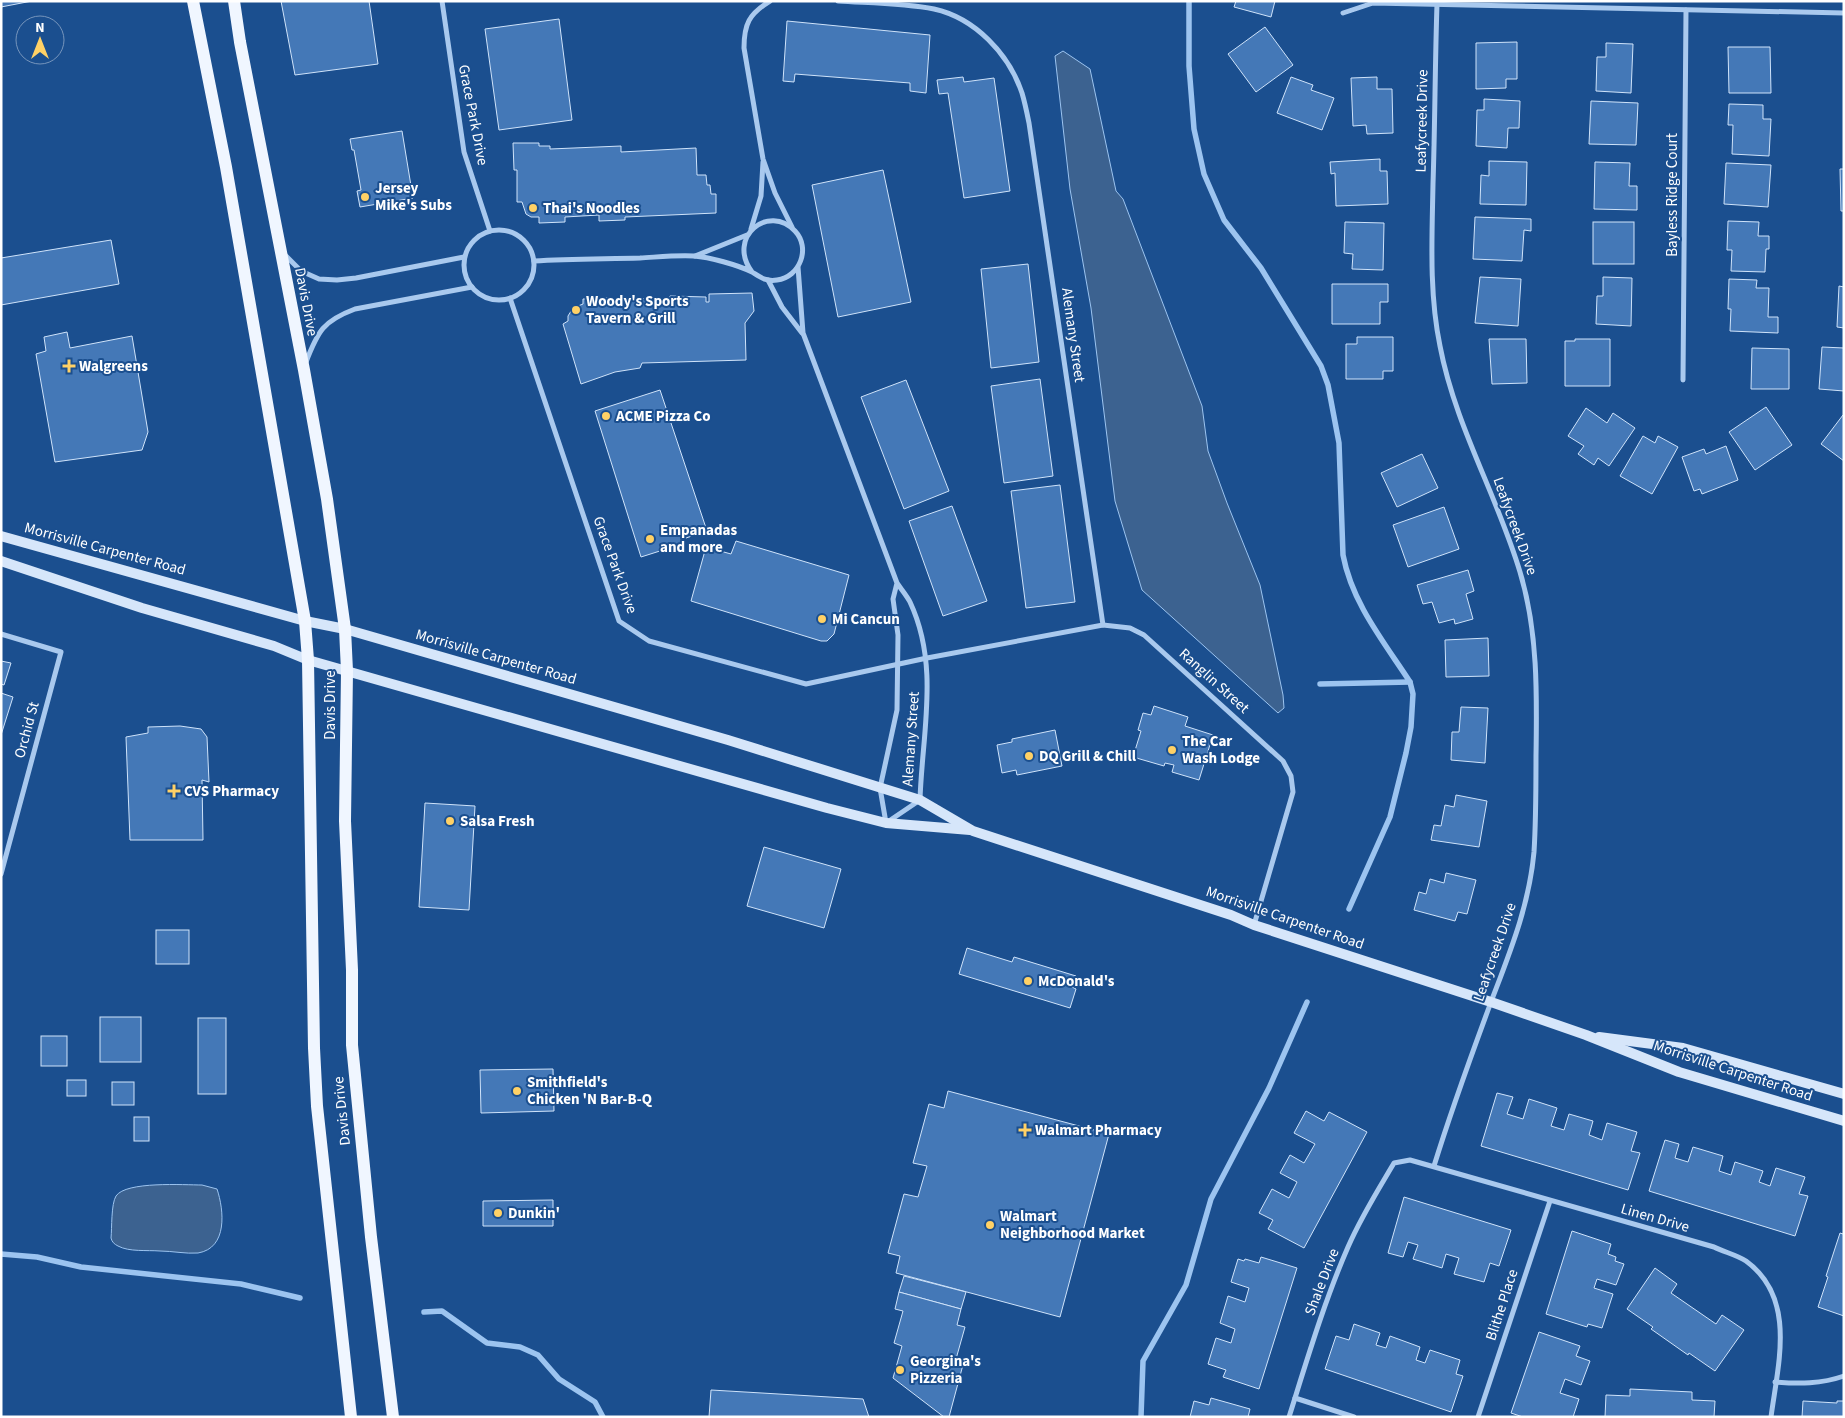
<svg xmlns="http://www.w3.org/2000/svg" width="1845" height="1418" font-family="'Source Sans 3',sans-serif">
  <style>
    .water { fill: #3c6290; stroke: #9cc4f0 }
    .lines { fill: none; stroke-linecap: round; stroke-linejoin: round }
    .stream { stroke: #9cc4f0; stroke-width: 5.5 }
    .building { fill: #4478b7; stroke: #cfe3fa }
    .minor { stroke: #a9c9ee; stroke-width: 5 }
    .secondary { stroke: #d6e6fa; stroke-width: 10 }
    .primary { stroke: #f0f6ff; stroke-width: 12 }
    .poi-dot { fill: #ffd166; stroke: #1b4f8f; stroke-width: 2 }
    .labels { text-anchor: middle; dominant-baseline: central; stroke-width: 4; stroke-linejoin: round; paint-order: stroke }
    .street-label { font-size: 15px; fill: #fff; stroke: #1b4f8f }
    .poi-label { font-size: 15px; font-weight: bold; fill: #fff; stroke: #1b4f8f; text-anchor: start }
  </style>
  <rect width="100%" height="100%" fill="#1b4f8f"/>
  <!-- water -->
  <g class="water">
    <polygon points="1063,51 1090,69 1116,191 1123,199 1202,406 1208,451 1227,503 1260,585 1283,695 1284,708 1278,713 1142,590 1115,501 1091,308 1070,189 1055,56"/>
    <path d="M202,1185l15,4c7,21 11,59 -19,64 -12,1 -26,-2 -38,-2 -13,-1 -31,1 -42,-5 -4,-2 -6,-4 -7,-8 1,-10 0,-34 5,-42 10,-15 68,-11 86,-11z"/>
  </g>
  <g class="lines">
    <!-- stream -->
    <g class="stream">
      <path d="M1189,1v65l5,63 10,45 20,46 37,48 60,98 7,19 11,58 4,112c9,48 41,87 67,127l3,12 -2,33 -5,26 -16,64 -41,92"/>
      <polyline points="1320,684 1410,682"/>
      <polyline points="1,1254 37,1257 81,1267 241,1284 300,1298"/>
      <polyline points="424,1312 442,1311 487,1343 520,1347 538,1355 559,1379 595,1402 603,1417"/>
      <polyline points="1141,1417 1143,1361 1186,1285 1211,1199 1269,1088 1307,1002"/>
    </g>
  </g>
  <!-- building -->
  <g class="building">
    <polygon points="1,1 32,1 1,7"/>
    <polygon points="281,1 369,1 378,64 295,75"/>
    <polygon points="1236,1 1275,1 1271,17 1234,7"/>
    <polygon points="559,19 572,120 499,130 485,29"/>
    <polygon points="787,21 930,35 926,93 910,91 910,83 795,74 794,82 783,81"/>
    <polygon points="1265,27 1293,65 1256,92 1228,54"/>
    <polygon points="1517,42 1517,79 1506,79 1506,88 1476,89 1476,43"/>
    <polygon points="1606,43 1633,44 1631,93 1596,91 1597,57 1606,57"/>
    <polygon points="1728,47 1770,47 1771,93 1729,93"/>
    <polygon points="963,77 964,82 994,78 1010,191 964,198 948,93 939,94 937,80"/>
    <polygon points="1291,77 1313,85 1311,90 1334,98 1322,130 1277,113"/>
    <polygon points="1377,77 1377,89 1392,89 1393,133 1367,134 1366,125 1353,126 1351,78"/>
    <polygon points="1484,99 1520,101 1519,128 1508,128 1507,148 1476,146 1477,110 1484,110"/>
    <polygon points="1591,101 1638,103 1636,145 1589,144"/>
    <polygon points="1729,104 1763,105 1763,119 1771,119 1769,156 1732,154 1733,125 1728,125"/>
    <polygon points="402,131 413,198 360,207 357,191 361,190 354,150 352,150 350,139"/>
    <polygon points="513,143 539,143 539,146 550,146 550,149 621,146 621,152 696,148 697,175 706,175 707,185 710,185 711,194 716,194 716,213 625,217 625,220 599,221 599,215 565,217 565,222 539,223 539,217 531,217 526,214 522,202 517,202 517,170 514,170"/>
    <polygon points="1380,159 1380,171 1387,171 1388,204 1336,206 1335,173 1331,174 1330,162"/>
    <polygon points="1489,161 1527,162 1526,205 1480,204 1481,175 1489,176"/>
    <polygon points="1595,162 1630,163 1629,186 1637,186 1637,210 1594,209"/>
    <polygon points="1726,163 1771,165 1768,207 1724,204"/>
    <polygon points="1840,169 1844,169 1844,211 1841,211"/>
    <polygon points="883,170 911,302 838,317 812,185"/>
    <polygon points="1475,217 1531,219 1531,231 1524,230 1522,261 1473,259"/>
    <polygon points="1728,221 1759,222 1758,236 1769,236 1769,249 1766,249 1765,272 1731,271 1732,250 1727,250"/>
    <polygon points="1345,222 1384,223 1383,270 1352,269 1353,254 1344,253"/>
    <rect x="1593" y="222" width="41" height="42"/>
    <polygon points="111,240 119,284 1,305 1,258"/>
    <polygon points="1028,264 1039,362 991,368 981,269"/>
    <polygon points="1480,277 1521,279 1518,326 1475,323"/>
    <polygon points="1603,277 1632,278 1631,326 1596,324 1597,296 1603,296"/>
    <polygon points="1729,279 1757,280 1756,288 1769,288 1768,317 1778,317 1778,333 1730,331 1731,309 1728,309"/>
    <polygon points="1332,284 1388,284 1388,302 1380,302 1380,324 1332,324"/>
    <polygon points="1839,286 1844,287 1844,328 1837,327"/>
    <polygon points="752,293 754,311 745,323 746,360 642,363 640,368 615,372 581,384 563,324 568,321 568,316 573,308 583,304 583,299 609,298 609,304 622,304 622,298 663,299 663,304 669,305 670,296 706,297 706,302 709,302 709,294"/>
    <polygon points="67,332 70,348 132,336 148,432 142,450 55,462 36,354 46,351 44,337"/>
    <polygon points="1357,337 1393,337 1393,371 1383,371 1383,379 1346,379 1346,344 1357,344"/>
    <polygon points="1489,339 1526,339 1527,383 1492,384"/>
    <polygon points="1575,339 1610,339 1610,386 1565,386 1565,341 1575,341"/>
    <polygon points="1822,347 1844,348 1844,391 1819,389"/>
    <polygon points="1752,348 1789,349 1789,389 1751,389"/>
    <polygon points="1040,379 1053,476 1004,483 991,386"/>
    <polygon points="906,380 949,491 904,509 861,397"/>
    <polygon points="660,390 707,531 683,539 685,543 641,557 595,411"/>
    <polygon points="1766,407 1792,445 1755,470 1729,432"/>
    <polygon points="1586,408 1607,423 1613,413 1635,428 1609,466 1598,458 1594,465 1578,454 1584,446 1568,436"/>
    <polygon points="1843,415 1844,416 1844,461 1821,444"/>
    <polygon points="1643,436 1655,443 1658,436 1678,447 1652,494 1620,476"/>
    <polygon points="1726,446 1738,480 1702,494 1700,489 1694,491 1682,457 1704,449 1706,454"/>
    <polygon points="1422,454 1438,488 1397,507 1381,473"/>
    <polygon points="1060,485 1075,602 1026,608 1011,491"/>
    <polygon points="952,506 987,601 943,616 909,521"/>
    <polygon points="1444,507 1459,549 1408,567 1393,525"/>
    <polygon points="736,541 849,575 834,634 827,641 821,641 691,601 706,547 731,554"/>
    <polygon points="1468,570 1474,591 1466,594 1473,619 1455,624 1454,619 1439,623 1432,602 1423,604 1417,585"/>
    <polygon points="1488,638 1489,676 1446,677 1445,640"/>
    <polygon points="1,661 11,663 4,685 1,684"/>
    <polygon points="1,693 13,697 1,735"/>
    <polygon points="1154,706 1188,717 1185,726 1213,735 1199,780 1172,772 1174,765 1165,763 1164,766 1133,757 1141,731 1138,730 1143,713 1151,715"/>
    <polygon points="1461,707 1488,708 1485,763 1451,760 1452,732 1459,732"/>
    <polygon points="180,726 201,729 207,737 209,782 202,780 203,840 130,840 126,737 148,733 148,727"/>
    <polygon points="1055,730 1062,766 1017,775 1016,770 1002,773 997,745 1012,742 1012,739"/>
    <polygon points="1456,795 1487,801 1479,847 1431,840 1434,825 1441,826 1445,805 1454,807"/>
    <polygon points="425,803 475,806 469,910 419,907"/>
    <polygon points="764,847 841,869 824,928 747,906"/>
    <polygon points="1446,873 1476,880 1467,914 1458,912 1455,921 1414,910 1419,892 1426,894 1430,879 1444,883"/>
    <rect x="156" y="930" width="33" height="34"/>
    <polygon points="967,948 1012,962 1014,957 1076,976 1072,987 1076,989 1070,1008 959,974"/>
    <rect x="100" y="1017" width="41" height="45"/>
    <rect x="198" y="1018" width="28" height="76"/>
    <rect x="41" y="1036" width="26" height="30"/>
    <polygon points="553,1069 554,1111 481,1113 480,1070"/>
    <rect x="67" y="1080" width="19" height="16"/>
    <rect x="112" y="1082" width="22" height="23"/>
    <polygon points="948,1091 1109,1134 1060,1317 896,1273 900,1256 888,1253 904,1194 918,1197 927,1166 913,1163 929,1104 944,1108"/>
    <polygon points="1497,1093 1513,1097 1507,1114 1523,1119 1529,1099 1557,1108 1551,1126 1564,1130 1569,1114 1593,1121 1589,1135 1602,1140 1607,1123 1637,1132 1631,1151 1640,1153 1628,1190 1481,1146"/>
    <polygon points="1306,1111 1324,1121 1329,1112 1367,1132 1304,1248 1268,1229 1273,1220 1259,1213 1272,1189 1289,1198 1297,1182 1280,1173 1290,1155 1304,1163 1315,1144 1294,1133"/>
    <rect x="134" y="1117" width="15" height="24"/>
    <polygon points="1665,1140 1679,1144 1675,1158 1688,1162 1693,1147 1723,1156 1719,1171 1731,1175 1735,1162 1763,1171 1759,1182 1770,1186 1776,1168 1805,1177 1799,1194 1808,1196 1795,1236 1649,1191"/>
    <polygon points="1404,1197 1511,1230 1499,1266 1490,1263 1484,1282 1454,1274 1459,1258 1446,1254 1442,1268 1413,1259 1418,1245 1408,1242 1403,1257 1388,1253"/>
    <polygon points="553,1200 553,1226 483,1226 483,1201"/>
    <polygon points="1572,1231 1611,1244 1608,1254 1616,1257 1615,1261 1624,1264 1616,1285 1597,1279 1594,1288 1613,1294 1602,1328 1588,1324 1587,1327 1546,1314"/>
    <polygon points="1844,1232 1844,1316 1818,1307 1828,1277 1826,1276 1840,1233 1843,1234"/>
    <polygon points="1261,1257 1297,1268 1259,1389 1223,1377 1226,1370 1208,1364 1216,1338 1231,1343 1235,1329 1220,1323 1228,1296 1245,1302 1249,1288 1231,1282 1238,1259 1244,1261 1245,1259 1259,1263"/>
    <polygon points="1655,1268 1677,1284 1671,1293 1716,1324 1722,1315 1744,1330 1715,1371 1689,1353 1688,1355 1651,1329 1653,1327 1627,1309"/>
    <polygon points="904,1276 966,1292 961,1309 899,1292"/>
    <polygon points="899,1292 961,1309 957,1325 965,1327 956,1359 964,1361 949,1417 944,1417 893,1378 902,1346 894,1343 903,1311 895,1309"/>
    <polygon points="1354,1324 1380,1333 1376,1345 1386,1348 1390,1336 1420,1347 1416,1360 1425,1363 1430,1350 1460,1360 1456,1374 1463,1376 1451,1412 1325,1369 1336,1336 1349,1340"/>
    <polygon points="1539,1332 1580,1346 1576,1356 1590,1361 1581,1385 1565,1379 1560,1393 1579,1399 1573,1417 1523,1417 1511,1413"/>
    <polygon points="1630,1389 1692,1392 1692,1400 1715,1401 1714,1417 1605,1417 1606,1395 1630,1396"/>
    <polygon points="711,1390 863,1399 869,1417 709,1417"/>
    <polygon points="1211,1398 1250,1409 1248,1417 1190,1417 1194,1401 1209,1405"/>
    <polygon points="1803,1401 1837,1403 1837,1401 1844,1401 1844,1417 1802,1417"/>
  </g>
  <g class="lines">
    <!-- minor -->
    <g class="minor">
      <polyline points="442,1 464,152 490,231"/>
      <path d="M770,1c-21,13 -26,23 -26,47l19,111 12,34 17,34"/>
      <polyline points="1343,13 1373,3 1844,13"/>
      <polyline points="751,229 761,196 763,162"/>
      <circle cx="499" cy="265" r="35"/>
      <polyline points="285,255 301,271 319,279 337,280 356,278 464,257"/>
      <polyline points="695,256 747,235"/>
      <path d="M534,261c35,-2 71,-2 106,-3 18,-1 36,-3 54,-2 15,1 44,9 58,16 8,5 14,10 25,8 23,-3 34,-32 18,-49 -26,-28 -69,6 -43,41"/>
      <path d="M798,267l5,66 94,250c4,6 10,13 13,19 30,64 12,131 10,198l-34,23 -6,-35 17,-78 1,-75 -5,-36 4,-16"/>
      <polyline points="768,280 782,307 802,333"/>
      <path d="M510,298l109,323 30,20 157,43 121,-26 176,-33 -74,-502c-2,-10 -4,-20 -7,-30 -13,-39 -47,-75 -88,-84 -31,-6 -64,-6 -96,-8"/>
      <path d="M306,362c12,-31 17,-41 49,-53l117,-22"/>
      <polyline points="1683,380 1686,10"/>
      <polyline points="1103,625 1130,628 1144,635 1283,761 1291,776 1293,792 1254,925"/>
      <polyline points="1,634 61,652 1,874"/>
      <path d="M1434,1166c17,-55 37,-110 57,-164 19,-50 38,-96 43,-150 2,-31 2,-64 2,-96 1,-61 2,-125 -16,-184 -23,-77 -65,-147 -80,-226 -11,-53 -8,-108 -7,-162 2,-60 2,-120 4,-180"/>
      <path d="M1775,1382c24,2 46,2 69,-6"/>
      <polyline points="1295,1398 1354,1417"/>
      <path d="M1289,1417c18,-57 35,-115 59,-170 13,-30 30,-57 46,-84l16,-3 304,87c10,5 23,8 32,14 51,37 32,103 25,156"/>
      <polyline points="1478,1417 1550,1201"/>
    </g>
    <!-- secondary -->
    <g class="secondary">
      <polyline points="1,536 305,621 345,629 728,740 920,800 973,831 1231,915 1254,925 1491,1002 1586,1035 1679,1072 1844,1121"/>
      <polyline points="1,561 142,608 274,646 308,660 827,808 886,823 970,830"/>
      <polyline points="1599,1037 1683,1048 1844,1094"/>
    </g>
    <!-- primary -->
    <g class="primary">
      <polyline points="193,1 226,167 305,621 308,660 314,1048 317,1106 351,1417"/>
      <polyline points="234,1 240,42 304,370 327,499 345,629 347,671 345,821 352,970 352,1045 371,1237 393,1417"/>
    </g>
  </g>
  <!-- markers -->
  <g class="poi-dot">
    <circle cx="365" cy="197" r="5"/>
    <circle cx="533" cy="208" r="5"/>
    <circle cx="576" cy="310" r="5"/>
    <path d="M66.5 358.5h5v5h5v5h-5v5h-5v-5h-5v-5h5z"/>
    <circle cx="606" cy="416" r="5"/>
    <circle cx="650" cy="539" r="5"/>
    <circle cx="822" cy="619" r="5"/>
    <circle cx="1172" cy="750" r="5"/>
    <circle cx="1029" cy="756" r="5"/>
    <path d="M171.5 783.5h5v5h5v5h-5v5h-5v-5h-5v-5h5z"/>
    <circle cx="450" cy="821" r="5"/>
    <circle cx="1028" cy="981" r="5"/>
    <circle cx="517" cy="1091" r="5"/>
    <path d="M1022.5 1122.5h5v5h5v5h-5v5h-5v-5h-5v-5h5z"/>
    <circle cx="498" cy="1213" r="5"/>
    <circle cx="990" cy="1225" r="5"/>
    <circle cx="900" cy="1370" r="5"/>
  </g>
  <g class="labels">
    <!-- street labels -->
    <g class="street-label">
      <text transform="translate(473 115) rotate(79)">Grace Park Drive</text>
      <text transform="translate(1422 121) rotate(-89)">Leafycreek Drive</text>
      <text transform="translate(1672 195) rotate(-90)">Bayless Ridge Court</text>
      <text transform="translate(306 302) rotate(79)">Davis Drive</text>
      <text transform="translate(1073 335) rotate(82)">Alemany Street</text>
      <text transform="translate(1515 526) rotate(70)">Leafycreek Drive</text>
      <text transform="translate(105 549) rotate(15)">Morrisville Carpenter Road</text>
      <text transform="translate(615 565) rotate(70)">Grace Park Drive</text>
      <text transform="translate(496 657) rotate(16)">Morrisville Carpenter Road</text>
      <text transform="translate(1214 681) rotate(42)">Ranglin Street</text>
      <text transform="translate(330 705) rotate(-90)">Davis Drive</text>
      <text transform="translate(27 730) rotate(-75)">Orchid St</text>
      <text transform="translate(911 739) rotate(-86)">Alemany Street</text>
      <text transform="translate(1285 918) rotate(19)">Morrisville Carpenter Road</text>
      <text transform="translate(1495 952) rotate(-71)">Leafycreek Drive</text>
      <text transform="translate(1733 1071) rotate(18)">Morrisville Carpenter Road</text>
      <text transform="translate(342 1111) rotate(-96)">Davis Drive</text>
      <text transform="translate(1655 1218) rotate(16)">Linen Drive</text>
      <text transform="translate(1322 1282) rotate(-69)">Shale Drive</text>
      <text transform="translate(1502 1305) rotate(-72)">Blithe Place</text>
    </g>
    <!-- poi labels -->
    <g class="poi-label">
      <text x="375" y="188">Jersey<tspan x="375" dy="17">Mike's Subs</tspan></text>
      <text x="543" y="208">Thai's Noodles</text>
      <text x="586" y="301">Woody's Sports<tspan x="586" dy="17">Tavern &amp; Grill</tspan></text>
      <text x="79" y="366">Walgreens</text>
      <text x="616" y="416">ACME Pizza Co</text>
      <text x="660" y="530">Empanadas<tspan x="660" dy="17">and more</tspan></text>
      <text x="832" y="619">Mi Cancun</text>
      <text x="1182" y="741">The Car<tspan x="1182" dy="17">Wash Lodge</tspan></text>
      <text x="1039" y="756">DQ Grill &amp; Chill</text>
      <text x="184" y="791">CVS Pharmacy</text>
      <text x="460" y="821">Salsa Fresh</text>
      <text x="1038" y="981">McDonald's</text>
      <text x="527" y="1082">Smithfield's<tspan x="527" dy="17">Chicken 'N Bar-B-Q</tspan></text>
      <text x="1035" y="1130">Walmart Pharmacy</text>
      <text x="508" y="1213">Dunkin'</text>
      <text x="1000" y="1216">Walmart<tspan x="1000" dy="17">Neighborhood Market</tspan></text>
      <text x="910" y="1361">Georgina's<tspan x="910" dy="17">Pizzeria</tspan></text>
    </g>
  </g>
  <!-- border -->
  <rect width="1845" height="1418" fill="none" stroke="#ffffff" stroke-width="5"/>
  <!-- north arrow -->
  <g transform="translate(40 40)"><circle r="24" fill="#1b4f8f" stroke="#7695bc"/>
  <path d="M0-4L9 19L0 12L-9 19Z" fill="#ffd166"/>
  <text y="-8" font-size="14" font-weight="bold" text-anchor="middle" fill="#ffffff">N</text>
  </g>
</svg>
